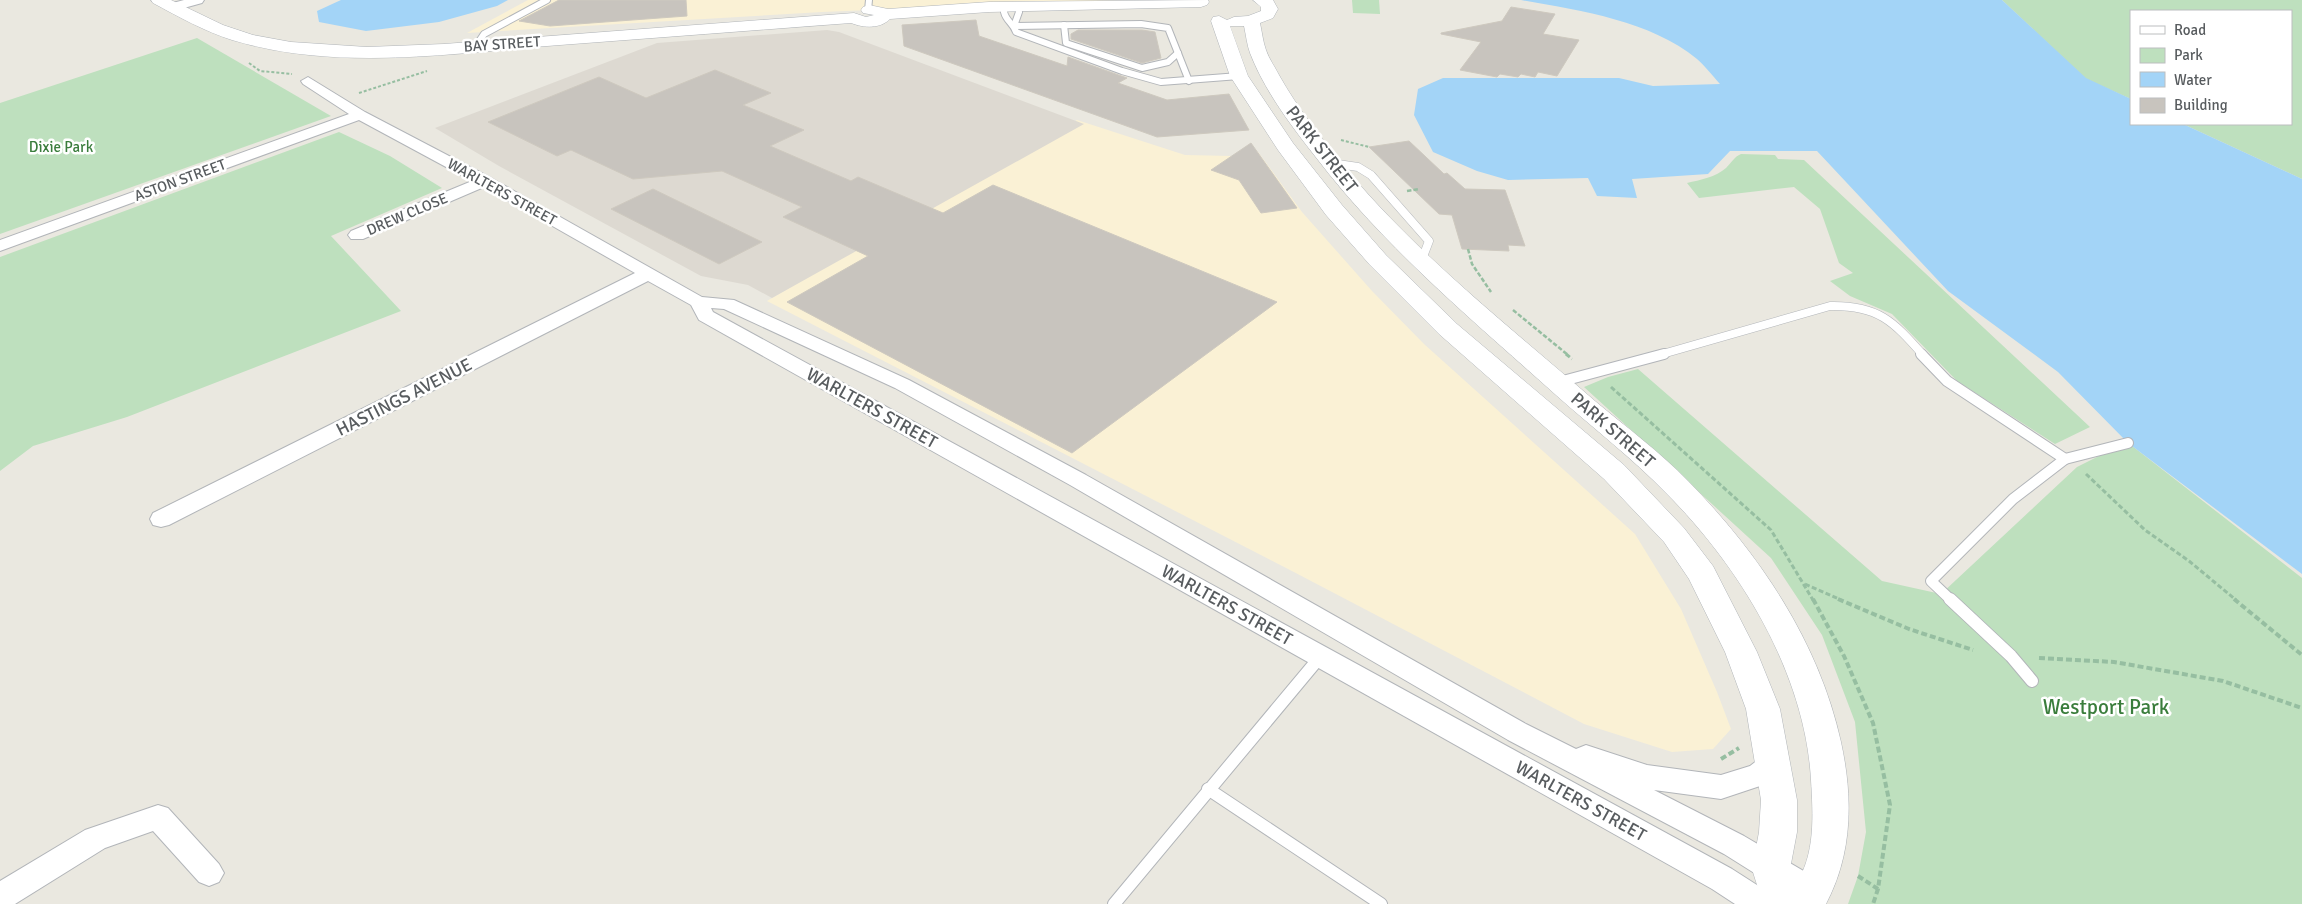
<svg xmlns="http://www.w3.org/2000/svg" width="2302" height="904" font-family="Signika,sans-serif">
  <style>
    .commercial { fill: #faf1d5 }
    .education { fill: #ddd9d1 }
    .green { fill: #bee0be }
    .water { fill: #a3d4f7 }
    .building { fill: #c8c4be; stroke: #cec9bf }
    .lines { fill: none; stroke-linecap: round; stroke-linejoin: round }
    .lane-far3-casing { stroke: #b2b5b9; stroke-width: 8 }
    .lane-far2-casing { stroke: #b2b5b9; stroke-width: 9 }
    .lane-far1-casing { stroke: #b2b5b9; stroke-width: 12 }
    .lane-casing { stroke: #b2b5b9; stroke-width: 14 }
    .street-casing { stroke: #b2b5b9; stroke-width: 2 }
    .secondary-casing { stroke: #b1b5b9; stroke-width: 1 }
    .path-far3 { stroke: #96bea1; stroke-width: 2; stroke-dasharray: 3 2; stroke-linecap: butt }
    .path-far2 { stroke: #96bea1; stroke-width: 2.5; stroke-dasharray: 4.5 2; stroke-linecap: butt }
    .path-far1 { stroke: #96bea1; stroke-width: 3; stroke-dasharray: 5 2.5; stroke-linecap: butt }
    .path { stroke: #96bea1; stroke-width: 4; stroke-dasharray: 6 3; stroke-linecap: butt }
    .lane-far3 { stroke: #fff; stroke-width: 6 }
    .lane-far2 { stroke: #fff; stroke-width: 8 }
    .lane-far1 { stroke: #fff; stroke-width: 10 }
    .lane { stroke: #fff; stroke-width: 12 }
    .street { fill: #fff; fill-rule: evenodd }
    .secondary { fill: #fff; fill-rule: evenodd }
    .labels { text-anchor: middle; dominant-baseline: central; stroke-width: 5; stroke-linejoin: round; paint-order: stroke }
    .far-street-label { font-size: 15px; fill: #585c5f; stroke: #fff }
    .far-park-label { font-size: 15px; fill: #3a7d3c; stroke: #fff }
    .street-label { font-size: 18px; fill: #585c5f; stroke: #fff }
    .near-park-label { font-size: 21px; fill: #3a7d3c; stroke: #fff }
  </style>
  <rect width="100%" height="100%" fill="#eae8e0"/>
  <!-- commercial -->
  <g class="commercial">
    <polygon points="528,0 1119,0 822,12 467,33"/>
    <polygon points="1077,120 1185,155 1232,156 1258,152 1302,212 1372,291 1424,344 1635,534 1681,609 1717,692 1731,729 1713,749 1672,752 1584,724 1290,570 767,301"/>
  </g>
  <!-- education -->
  <polygon class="education" points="827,30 839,32 1084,124 772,298 748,285 701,276 499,166 435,128 657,43"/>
  <!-- green -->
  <g class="green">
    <polygon points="1352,0 1379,0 1380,14 1353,13"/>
    <polygon points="2002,0 2302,0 2302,179 2183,124 2291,124 2291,11 2131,11 2131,99 2086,79"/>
    <polygon points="197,38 331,116 0,234 0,103"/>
    <polygon points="339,132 390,156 442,188 331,236 401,311 127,417 33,446 0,471 0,257"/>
    <path d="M1741,154l34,1 3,4 26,1 286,267 -35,17 -98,-63 -65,-67 -42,-18 -20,-15 23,-8 -14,-10 -19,-54 -26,-22 -95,11 -12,-15c13,-3 29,-6 39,-15 6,-6 8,-11 15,-14z"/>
    <polygon points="1638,369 1882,581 1941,594 2077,467 2127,442 2302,578 2302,904 1848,904 1858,876 1866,832 1855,722 1822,635 1771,558 1584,387 1608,377"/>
  </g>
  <!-- water -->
  <g class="water">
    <polygon points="341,0 508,0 497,6 439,22 366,31 319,22 317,11"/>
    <path d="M1521,0h481l84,78 45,21v25h52l119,55v395l-174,-131 -70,-71 -110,-81 -131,-140h-87l-22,23 -76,5 5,19 -40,-2 -9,-18 -80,2 -31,-9 -44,-19 -19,-37 4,-26 25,-11h176l34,8 67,-2c-7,-8 -15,-18 -23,-25 -48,-39 -116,-48 -176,-59z"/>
  </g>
  <!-- building -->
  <g class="building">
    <polygon points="559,0 686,0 687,16 550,26 519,21"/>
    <polygon points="1511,7 1555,14 1543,34 1579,40 1557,76 1538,72 1535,77 1521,74 1518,77 1500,74 1497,77 1460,70 1481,42 1441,34 1441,33 1502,21"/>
    <polygon points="976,20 979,36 1067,66 1068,57 1127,78 1118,83 1167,100 1229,94 1249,130 1157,137 904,46 902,25"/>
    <polygon points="1078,30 1142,30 1155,32 1161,58 1142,63 1071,39 1071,34"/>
    <polygon points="715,70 771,93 743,105 804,130 770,146 851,181 858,177 943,213 993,185 1277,302 1072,453 787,302 868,256 783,217 802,207 722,171 633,179 571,150 557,156 488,122 599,77 646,98"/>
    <polygon points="1409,141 1444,174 1447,173 1465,189 1505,190 1525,246 1508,245 1509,251 1462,249 1452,215 1439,214 1369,147"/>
    <polygon points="1251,143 1297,208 1261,213 1239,180 1211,170"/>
    <polygon points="653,189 762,242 719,264 611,209"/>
  </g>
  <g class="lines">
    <!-- lane-far3 casing -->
    <g class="lane-far3-casing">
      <g id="lane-far3">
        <polyline points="868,10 869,0"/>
        <path d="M1004,12c2,9 9,11 12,20l106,39 39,11 78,-6"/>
        <polyline points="1019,12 1014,26 1141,24 1168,28 1189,81"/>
        <polyline points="1064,25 1066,43 1142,68 1168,62 1178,53"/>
        <polyline points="476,46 484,34 547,0"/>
      </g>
    </g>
    <!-- lane-far2 casing -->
    <g class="lane-far2-casing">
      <g id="lane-far2">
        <polyline points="1331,163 1358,167 1371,175 1429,241 1421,262"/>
        <path d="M1659,355l171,-49c48,-1 63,15 93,49"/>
      </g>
    </g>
    <!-- lane-far1 casing -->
    <g class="lane-far1-casing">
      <g id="lane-far1">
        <polyline points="1921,354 1947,381 2065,459 2013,499 1931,581 1951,600"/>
        <polyline points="1559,382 1664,354"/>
        <polyline points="2065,459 2128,443"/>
      </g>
    </g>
    <!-- lane casing -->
    <g class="lane-casing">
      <g id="lane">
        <polyline points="1950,599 2011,656 2032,681"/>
        <polyline points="1208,789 1381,904"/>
        <polyline points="1114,904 1320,657"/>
      </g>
    </g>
    <!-- street casing -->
    <g class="street-casing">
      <g id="street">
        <polygon points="184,0 204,0 202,3 173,11 167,7 169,4"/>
        <polygon points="308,77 365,112 491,178 702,297 734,300 909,380 1086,475 1526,724 1576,749 1586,745 1647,765 1721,775 1750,766 1763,756 1773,753 1783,756 1787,764 1783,772 1769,783 1721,799 1654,790 1744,836 1824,883 1828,893 1824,903 1802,903 1724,854 1508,740 1070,485 895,388 724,309 711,308 713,312 1732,869 1771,894 1775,904 1735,904 1712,889 699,320 691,305 648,281 169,525 161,527 153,525 150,519 153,513 635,273 484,187 363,239 351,239 348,235 351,231 472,181 359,120 0,251 0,240 349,114 303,84 301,81"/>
        <polygon points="158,805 168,808 219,864 224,873 219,882 209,886 199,882 153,831 105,848 15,904 0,904 0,881 85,830"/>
      </g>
    </g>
    <!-- secondary casing -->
    <g class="secondary-casing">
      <g id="secondary">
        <path d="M151,0h20l52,25 30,10 38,7 76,5 77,-3 410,-31 12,4 8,-2 -11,-2 -2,-3 2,-3 6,-2 19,4 101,-7 219,-2 1,2 -2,3 -6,2 -212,5 -99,7c-10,10 -26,9 -39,4 -97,7 -194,15 -291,22 -107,8 -222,27 -328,-5 -28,-9 -53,-23 -79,-37z"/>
        <path d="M1253,0h20l5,9 -5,9 -13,5c2,9 3,19 6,27 3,9 9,17 13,25 19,34 43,64 68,95 73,87 163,157 248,231 31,26 65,51 93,80 71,72 131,161 153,261 12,55 12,111 -15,162h-63l-11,-35 7,-37 2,-32 -15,-91 -21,-57 -36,-73 -25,-37 -60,-63 -165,-145 -69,-69 -44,-50 -48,-65 -48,-74 -19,-55 2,-4 6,-1 8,4 7,-3 14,-1 13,-5v-4zM1230,26h14c2,9 3,19 6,27 17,44 50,84 79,121 67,83 149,151 228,222 36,32 75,62 109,97 74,74 139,180 145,287 2,34 5,75 -16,105l-5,-16 7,-37v-32l-17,-91 -23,-57 -44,-86 -29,-38 -60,-63 -167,-141 -71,-69 -44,-50 -49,-62 -45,-67z"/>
      </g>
    </g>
    <!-- path-far3 -->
    <g class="path-far3">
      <polyline points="249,63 260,71 292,74"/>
      <polyline points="359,93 427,71"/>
      <polyline points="1341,140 1369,147"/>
    </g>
    <!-- path-far2 -->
    <g class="path-far2">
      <polyline points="1407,191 1419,189"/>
      <polyline points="1468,249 1472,264 1491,292"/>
      <polyline points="1513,310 1568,355"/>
    </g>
    <!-- path-far1 -->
    <g class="path-far1">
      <polyline points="1566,354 1572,359"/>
      <polyline points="1611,387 1771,530 1813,600"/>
      <polyline points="2086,474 2145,530 2189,561 2236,600"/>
      <polyline points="1805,584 1841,600"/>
    </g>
    <!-- path -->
    <g class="path">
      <polyline points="1813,599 1844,656 1873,723 1890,805 1878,889 1873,904"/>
      <polyline points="1838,599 1909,629 1973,650"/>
      <polyline points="2234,599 2302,655"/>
      <polyline points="2039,658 2114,662 2223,681 2302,708"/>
      <polyline points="1721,759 1739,748"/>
      <polyline points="1858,876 1878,889"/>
    </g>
    <!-- lane-far3 -->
    <use href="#lane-far3" class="lane-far3"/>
    <!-- lane-far2 -->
    <use href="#lane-far2" class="lane-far2"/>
    <!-- lane-far1 -->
    <use href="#lane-far1" class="lane-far1"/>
    <!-- lane -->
    <use href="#lane" class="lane"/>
    <!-- street -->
    <use href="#street" class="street"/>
    <!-- secondary -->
    <use href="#secondary" class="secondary"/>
  </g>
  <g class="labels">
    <!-- far-street labels -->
    <g class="far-street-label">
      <text transform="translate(502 44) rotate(-4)">BAY STREET</text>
      <text transform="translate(180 180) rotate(-20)">ASTON STREET</text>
      <text transform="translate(502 192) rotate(29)">WARLTERS STREET</text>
      <text transform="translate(407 214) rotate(-23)">DREW CLOSE</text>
    </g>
    <!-- far-park labels -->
    <g class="far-park-label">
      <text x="61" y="147">Dixie Park</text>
    </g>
    <!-- street labels -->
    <g class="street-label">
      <text transform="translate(1322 149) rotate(52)">PARK STREET</text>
      <text transform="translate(404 397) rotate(-27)">HASTINGS AVENUE</text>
      <text transform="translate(872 408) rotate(29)">WARLTERS STREET</text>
      <text transform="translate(1613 430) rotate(41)">PARK STREET</text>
      <text transform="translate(1227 605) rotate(29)">WARLTERS STREET</text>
      <text transform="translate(1581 801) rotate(29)">WARLTERS STREET</text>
    </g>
    <!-- near-park labels -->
    <g class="near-park-label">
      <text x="2106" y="707">Westport Park</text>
    </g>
  </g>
  <!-- legend -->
  <rect x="2130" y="10" width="162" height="115" fill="#ffffff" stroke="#bcbebf"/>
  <rect x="2140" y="26" width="25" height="8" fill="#ffffff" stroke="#bcbebf"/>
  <text x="2174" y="35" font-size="15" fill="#585c5f">Road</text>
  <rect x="2140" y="48" width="25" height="15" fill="#bee0be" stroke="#bcbebf"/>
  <text x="2174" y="60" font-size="15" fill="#585c5f">Park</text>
  <rect x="2140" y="72" width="25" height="15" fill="#a3d4f7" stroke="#bcbebf"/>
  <text x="2174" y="85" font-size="15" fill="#585c5f">Water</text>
  <rect x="2140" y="98" width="25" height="15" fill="#c8c4be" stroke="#bcbebf"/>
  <text x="2174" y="110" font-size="15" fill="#585c5f">Building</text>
</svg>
